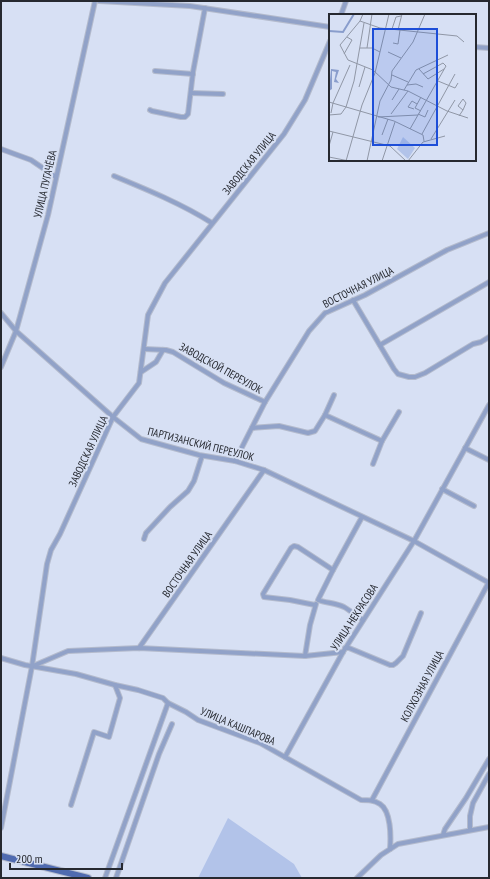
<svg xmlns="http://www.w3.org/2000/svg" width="490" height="879" font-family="'PT Sans Narrow',sans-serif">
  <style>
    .green { fill: #b2c3e9 }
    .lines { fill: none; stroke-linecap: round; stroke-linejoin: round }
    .minor-casing { stroke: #b4bbcd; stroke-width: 6 }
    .primary-casing { stroke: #b4bbcd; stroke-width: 8 }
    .minor { stroke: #91a2c8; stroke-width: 4 }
    .primary { stroke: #506bb0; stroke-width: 6 }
    .labels { text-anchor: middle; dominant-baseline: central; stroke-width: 4; stroke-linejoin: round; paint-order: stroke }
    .street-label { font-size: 11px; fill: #262930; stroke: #d7e0f4 }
    .inset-river { fill: none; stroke: #899dcc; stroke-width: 2 }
    .inset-road { fill: none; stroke: #9097a6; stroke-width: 1 }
    .view { fill: #1d4ed8; fill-opacity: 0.15; stroke: #1d4ed8; stroke-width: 2 }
    .inset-edge { fill: none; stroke: #262930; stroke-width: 2 }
  </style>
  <rect width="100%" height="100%" fill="#d7e0f4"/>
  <!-- green -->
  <polygon class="green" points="228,818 294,864 302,878 198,878"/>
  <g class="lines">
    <!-- minor casing -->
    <g class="minor-casing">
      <g id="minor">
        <polyline points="99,1 190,6 330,27"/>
        <polyline points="341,15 346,1"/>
        <polyline points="475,47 489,48"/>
        <polyline points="155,71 193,74"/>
        <polyline points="191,93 223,94"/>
        <polyline points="150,110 152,111 181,117 185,117 188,114 193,72 205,8"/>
        <polyline points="1,149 31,160 56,177"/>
        <path d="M114,176c34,14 68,28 98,47"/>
        <polyline points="353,300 394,369 398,374 409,377 415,377 425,373 473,344 481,342 489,337"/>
        <polyline points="1,313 16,331 113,417 141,439 199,455 235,461 264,470 414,541 489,583"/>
        <polyline points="380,345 489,282"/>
        <polyline points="144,349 166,350 173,352 224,383 265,402"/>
        <polyline points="1,367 16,331 48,215 95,1"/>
        <polyline points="141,372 156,362 163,350"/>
        <polyline points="325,415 334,395"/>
        <polyline points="252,428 279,426 308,433 315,431 325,415 382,441"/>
        <polyline points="465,448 489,460"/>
        <polyline points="235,461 265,402 309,331 325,313 365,295 447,250 489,233"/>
        <polyline points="373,464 382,441 399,412"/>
        <polyline points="442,489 474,506"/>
        <path d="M362,517l-29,53 -15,30c8,3 18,3 26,7 7,4 12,9 19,13"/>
        <polyline points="144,539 146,533 170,507 188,491 194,481 202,456"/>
        <polyline points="315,605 290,600 264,597 263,594 291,548 294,546 298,547 333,570"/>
        <polyline points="139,648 264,470"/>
        <polyline points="345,648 349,648 390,665 393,665 396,663 403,656 421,613"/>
        <polyline points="305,656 310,625 316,604"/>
        <path d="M1,658l24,7 51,9 39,11 23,5 25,8 5,5 18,9 12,8 62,23 101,57c7,0 13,0 19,4 11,7 11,32 10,45"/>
        <polyline points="33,666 68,651 139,648 305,656 343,652"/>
        <polyline points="285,757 343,652 414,541 489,405"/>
        <polyline points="372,800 489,582"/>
        <polyline points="71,805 94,732 109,737 120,698 115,685"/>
        <polyline points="1,828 32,666 47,564 51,550 60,534 113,417 139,383 148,315 165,283 284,134 305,100 330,41"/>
        <polyline points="470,830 470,816 473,803 489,774"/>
        <polyline points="443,835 445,829 466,798 489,759"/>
        <polyline points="105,878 168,703"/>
        <polyline points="116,878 159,754 172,724"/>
        <polyline points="357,878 381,855 398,844 489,827"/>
      </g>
    </g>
    <!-- primary casing -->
    <g class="primary-casing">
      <polyline id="primary" points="1,856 88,878"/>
    </g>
    <!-- minor -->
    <use href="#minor" class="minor"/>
    <!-- primary -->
    <use href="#primary" class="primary"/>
  </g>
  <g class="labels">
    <!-- street labels -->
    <g class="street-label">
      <text transform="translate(249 163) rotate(-51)">ЗАВОДСКАЯ УЛИЦА</text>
      <text transform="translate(45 184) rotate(-77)">УЛИЦА ПУГАЧЁВА</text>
      <text transform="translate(358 287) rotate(-27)">ВОСТОЧНАЯ УЛИЦА</text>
      <text transform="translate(221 368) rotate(29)">ЗАВОДСКОЙ ПЕРЕУЛОК</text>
      <text transform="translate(201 444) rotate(14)">ПАРТИЗАНСКИЙ ПЕРЕУЛОК</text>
      <text transform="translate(88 451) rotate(-65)">ЗАВОДСКАЯ УЛИЦА</text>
      <text transform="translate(187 564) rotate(-55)">ВОСТОЧНАЯ УЛИЦА</text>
      <text transform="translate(354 617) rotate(-57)">УЛИЦА НЕКРАСОВА</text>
      <text transform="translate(422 686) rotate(-62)">КОЛХОЗНАЯ УЛИЦА</text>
      <text transform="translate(238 726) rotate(23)">УЛИЦА КАШПАРОВА</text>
    </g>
  </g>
  <!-- overview -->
  <g transform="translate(329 14)">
    <rect width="147" height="147" fill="#d7e0f4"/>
    <path d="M74,123l12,11 -7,11 -11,-10z" fill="#b2c3e9"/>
    <path d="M2,55l8,1 -3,9 3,4 -5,-1 2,-10 -4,-1v18l-3,2z" fill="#899dcc"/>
    <path class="inset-river" d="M0,17l14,1 11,-18"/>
    <path class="inset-road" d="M34,0l-3,7 -20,24 8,15 25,10 18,17 17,4 39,20 21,7M31,7l20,7 77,8 7,6M63,15l4,-12 5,-1M69,16l4,-16M64,29l5,1 2,-14M31,34h12l8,4M38,34l5,-34M59,38l13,6M15,40l8,-14 -5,-3M90,55l9,10 16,-10M63,61l16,7M109,67l17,7 3,-5M78,71l9,-1 7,3M30,73l6,-20M75,76l12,-20 32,-15M92,83l-6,11 6,3M63,86l7,-11M0,88l65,19 29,14 1,6M85,95l-6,-2 4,-6 5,3M2,99l2,-10 17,-38M62,100l17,-23M89,100l7,3 3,-7M0,101l12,-1 5,-7 8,-26 10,-58M130,102l4,-6 3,-7 -3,-4 -5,7 5,4M49,103l40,-2M81,115l36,-63 -3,-3 -20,11M0,117l61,15 16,15M93,120l33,-60M53,121l6,-16M102,125l24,-39M0,132l4,-14M0,143l20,4M17,147l16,-56 13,-32 14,-59M38,147l13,-60 11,-21 1,-9 21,-29 12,-28M53,147l13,-39M79,147l15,-19 22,-6"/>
    <path class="view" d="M44,15h64v116h-64z"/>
    <rect width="147" height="147" class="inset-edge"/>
  </g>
  <!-- border -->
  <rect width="490" height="879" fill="none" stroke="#262930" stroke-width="4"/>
  <!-- scale -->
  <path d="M10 863v6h112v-6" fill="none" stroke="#262930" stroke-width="2"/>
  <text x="16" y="863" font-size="12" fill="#262930" stroke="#d7e0f4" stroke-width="3" paint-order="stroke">200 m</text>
</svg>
